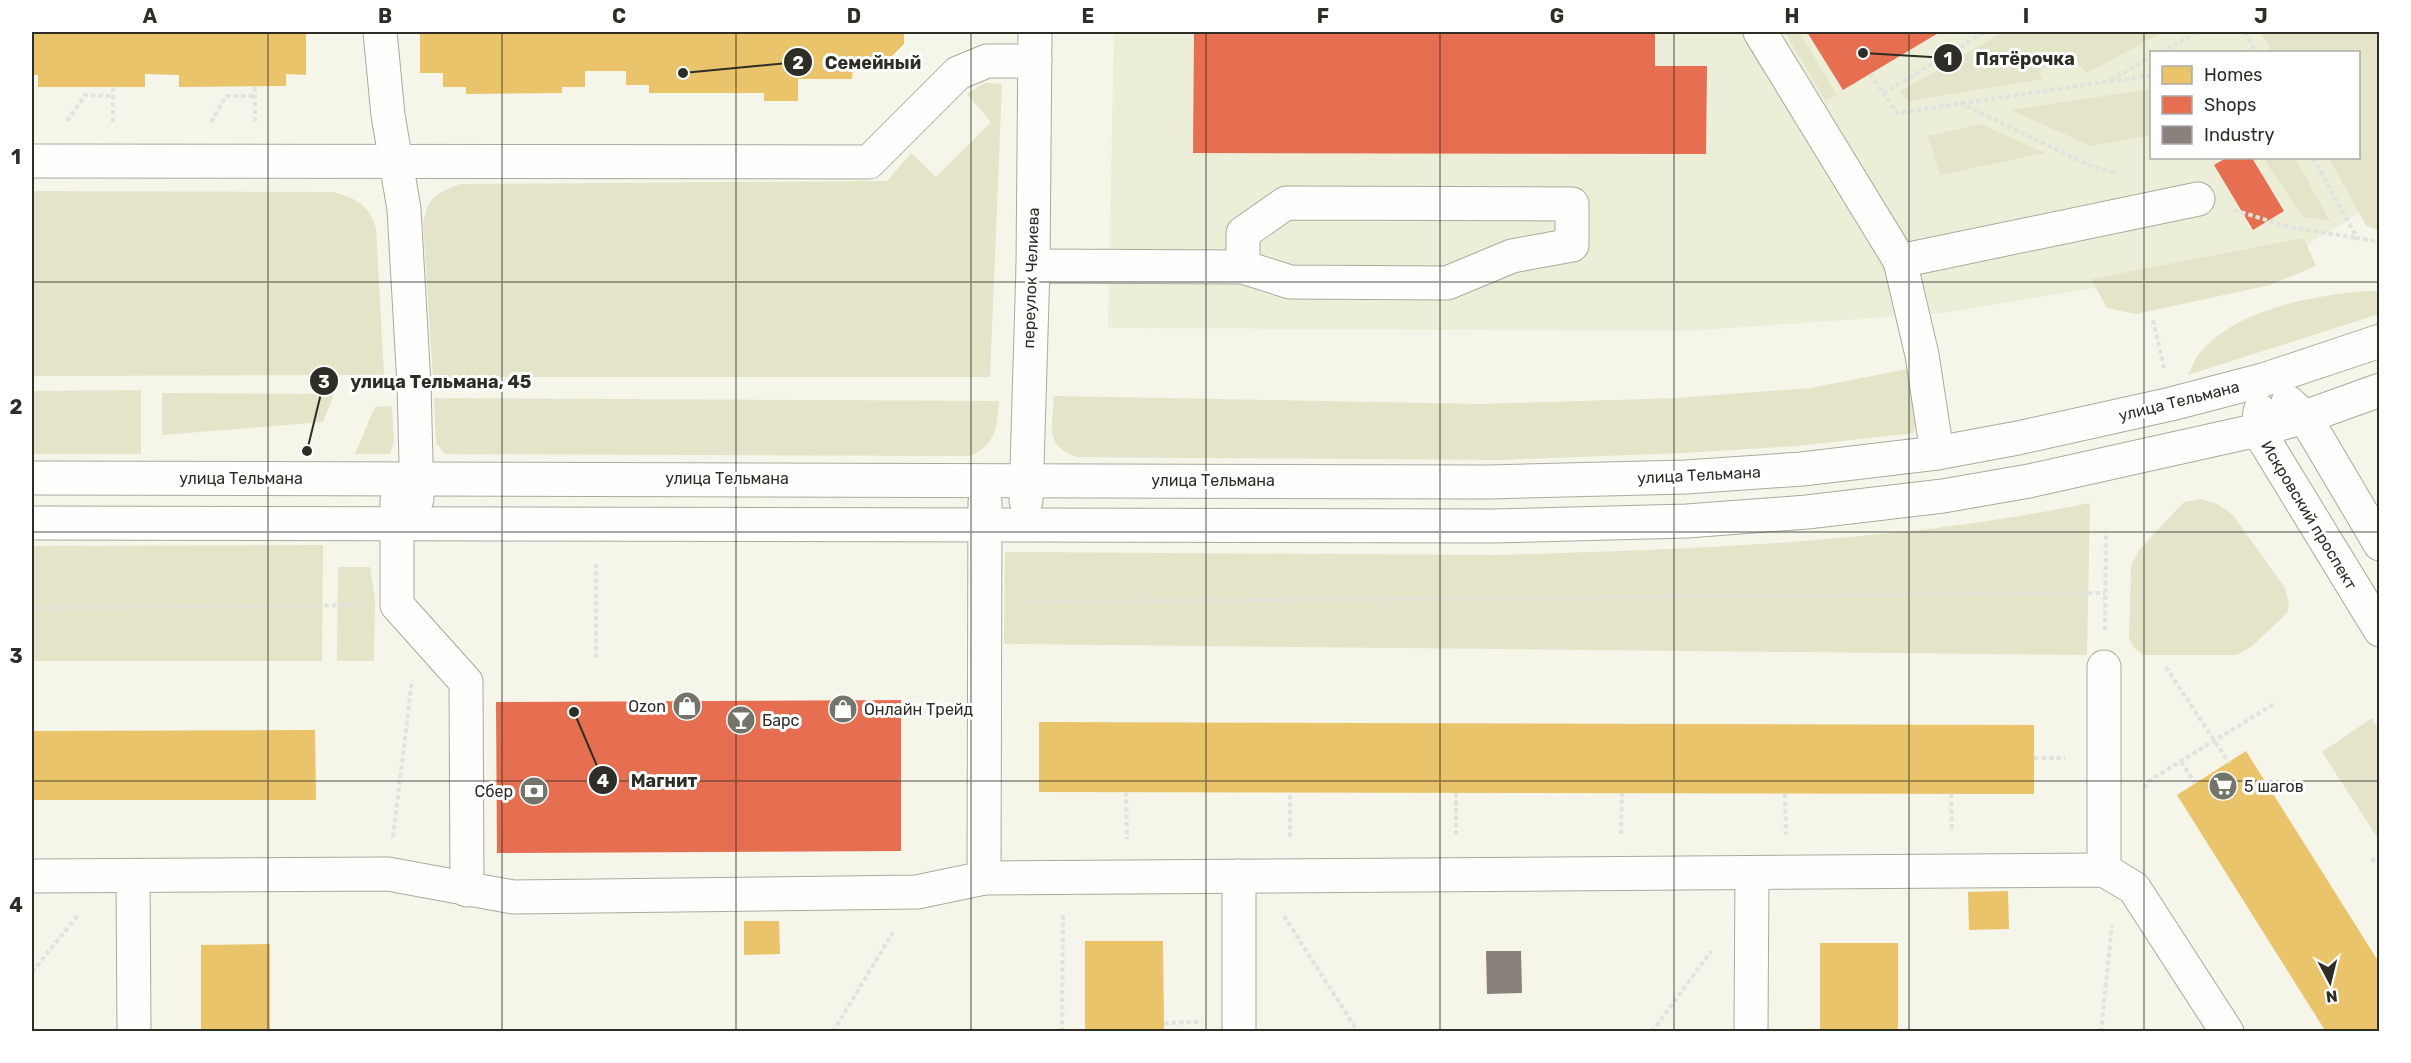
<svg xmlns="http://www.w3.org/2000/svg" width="2411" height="1063" font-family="Rubik,sans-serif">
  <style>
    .built { fill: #edeed8; fill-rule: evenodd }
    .green { fill: #e3e4c8 }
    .homes { fill: #e9c46a }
    .shops { fill: #e76f51 }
    .industry { fill: #8a817c }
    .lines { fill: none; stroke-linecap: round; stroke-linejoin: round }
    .minor-casing { stroke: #aaaaa0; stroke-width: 35 }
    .path { stroke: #e2e2de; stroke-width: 4; stroke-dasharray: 4.5 3; stroke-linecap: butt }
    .minor { stroke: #fefefc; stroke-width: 33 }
    .grid { fill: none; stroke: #2e2e26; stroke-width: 1.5; stroke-opacity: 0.55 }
    .labels { text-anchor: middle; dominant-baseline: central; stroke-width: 6; stroke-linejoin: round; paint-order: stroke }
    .street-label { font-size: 16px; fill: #2e2e26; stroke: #fff }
    .poi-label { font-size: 16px; fill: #2e2e26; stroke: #fff; text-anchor: start }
    .leader { fill: none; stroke: #2e2e26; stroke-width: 2 }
    .callout-dot { fill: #2e2e26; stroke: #fff; stroke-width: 2 }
    .mark-label { font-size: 18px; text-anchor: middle; font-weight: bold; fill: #fff }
    .callout-label { font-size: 18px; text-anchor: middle; font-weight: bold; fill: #2e2e26; stroke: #fff; stroke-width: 6; stroke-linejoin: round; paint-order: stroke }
    .neatline { fill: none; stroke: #2e2e26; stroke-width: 2 }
    .grid-label { font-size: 20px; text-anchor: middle; font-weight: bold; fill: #2e2e26 }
  </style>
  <rect width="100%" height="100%" fill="#f5f6e9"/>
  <!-- built -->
  <path class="built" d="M1114,32h1265v169l-88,54 -347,58 -255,18 -581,-3zM2152,52h206v106h-206z"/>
  <!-- green -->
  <g class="green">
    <polygon points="1785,32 1799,32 1837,95 1826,101"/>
    <polygon points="2003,32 2163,32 2087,73 2071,57 2038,71 2043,79 1908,101 1900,92"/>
    <polygon points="2260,32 2379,32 2379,231 2366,225 2329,158 2358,158 2358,52 2272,52"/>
    <path d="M984,83l18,1 -12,293h-557l-10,-154c6,-27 12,-29 37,-39l427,-3 24,-28 25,24 55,-55 -24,-28z"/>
    <polygon points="2151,89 2151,135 2091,146 2011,110"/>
    <polygon points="1980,124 2045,153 1940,175 1928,136"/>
    <polygon points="2263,158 2295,158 2330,221 2303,217"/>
    <path d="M32,191l301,1c24,7 34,11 43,36l8,147 -352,1z"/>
    <polygon points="2304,238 2316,266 2270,285 2136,314 2107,308 2091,279"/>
    <path d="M2365,291h14v23l-191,61c4,-7 6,-15 11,-21 36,-45 113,-58 166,-63z"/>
    <path d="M1907,369l9,46 -2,18 -117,13 -114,7 -183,7 -422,-3c-35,-12 -25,-29 -24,-61l427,8 196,-6 134,-10z"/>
    <polygon points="141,390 141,454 32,454 32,391"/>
    <polygon points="162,393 334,394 323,422 162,435"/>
    <path d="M434,398l565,3c-3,27 -2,42 -28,55l-526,-2 -9,-11z"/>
    <polygon points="392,406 394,441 390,454 355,454 375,407"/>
    <polygon points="2201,499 2217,504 2232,514 2285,588 2289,603 2287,613 2252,646 2237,655 2143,655 2133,647 2129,638 2131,565 2139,550 2184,502"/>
    <path d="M2090,503l-3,152 -1083,-11 1,-92 492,3c198,-6 398,-12 593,-52z"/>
    <polygon points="323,545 322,661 32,661 32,546"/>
    <polygon points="338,567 370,567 375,598 374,661 337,661"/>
    <polygon points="2372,718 2379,730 2379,840 2322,752"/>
  </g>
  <!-- homes -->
  <g class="homes">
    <polygon points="32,32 306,32 306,75 286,74 286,86 179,87 179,75 145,74 145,87 38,87 38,75 32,75"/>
    <polygon points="420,32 904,32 904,44 880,68 853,68 852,79 798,79 798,101 764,101 764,93 649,93 649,85 626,85 626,71 585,71 585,87 562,87 562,93 466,94 466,87 443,87 443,73 420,73"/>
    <polygon points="1039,722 2034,725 2034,794 1039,792"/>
    <polygon points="315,730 316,800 32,800 32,731"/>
    <polygon points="2246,751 2380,964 2380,1032 2326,1032 2177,795"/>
    <polygon points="2008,891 2009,929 1969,930 1968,892"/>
    <polygon points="744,921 779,921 780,954 744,955"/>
    <polygon points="1085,941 1163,941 1164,1032 1085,1032"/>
    <rect x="1820" y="943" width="78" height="89"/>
    <polygon points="270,944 270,1032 201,1032 201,945"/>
  </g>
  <!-- shops -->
  <g class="shops">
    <polygon points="1194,32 1655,32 1655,66 1707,66 1706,154 1193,153"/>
    <polygon points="1807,32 1940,32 1843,90"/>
    <polygon points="2226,158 2252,158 2284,211 2253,230 2214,165"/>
    <polygon points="901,700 901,851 497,853 496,702"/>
  </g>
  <!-- industry -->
  <polygon class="industry" points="1486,951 1521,951 1522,993 1487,994"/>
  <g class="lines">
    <!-- minor casing -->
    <g class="minor-casing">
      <g id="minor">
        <polyline points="380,32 388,115 404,209 414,385 417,499"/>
        <polyline points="1760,32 1900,261 1922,355 1937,453"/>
        <polyline points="32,161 869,162 958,73 987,61 1035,61"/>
        <polyline points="1900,261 2198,199"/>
        <polyline points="1033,266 1243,267 1290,282 1447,283 1512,256 1572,245 1572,204 1286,203 1243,233 1243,267"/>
        <polyline points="2288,402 2305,417 2380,544"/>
        <polyline points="2260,411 2258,430 2380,630"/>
        <polyline points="32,478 1489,482 1686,477 1802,469 1937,453 2018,438 2171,404 2263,380 2380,341"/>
        <polyline points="397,501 397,605 466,682 467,890"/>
        <polyline points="1026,501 1033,266 1035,32"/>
        <polyline points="32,523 1493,526 1687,521 1807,512 1943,496 2029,481 2258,430 2305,417 2380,390"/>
        <polyline points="2104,870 2104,667"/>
        <polyline points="32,876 388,874 513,897 917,892 984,878 2104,870 2134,888 2227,1032"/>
        <polyline points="1239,876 1239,1032"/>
        <polyline points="133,877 134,1032"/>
        <polyline points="984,878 985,502"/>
        <polyline points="1751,1032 1752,873"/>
      </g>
    </g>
    <!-- path -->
    <g class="path">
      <polyline points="2244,32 2256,52"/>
      <polyline points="2160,52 2198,32"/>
      <polyline points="1870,74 1897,113 2152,75"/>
      <polyline points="2110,80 2152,57"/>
      <polyline points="255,87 255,122"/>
      <polyline points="1883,93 1985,32"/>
      <polyline points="1960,103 2086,164 2118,174"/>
      <polyline points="67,121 85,95 113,96"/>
      <polyline points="113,122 113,86"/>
      <polyline points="211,122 226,96 255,96"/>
      <polyline points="2313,158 2357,238 2380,242"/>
      <polyline points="2234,210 2289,227 2357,238"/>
      <polyline points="2153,320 2164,368"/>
      <polyline points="1023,602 2105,593"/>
      <polyline points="32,608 358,605"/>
      <polyline points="2105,630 2106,532"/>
      <polyline points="596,658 596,564"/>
      <polyline points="2166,667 2229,763"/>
      <polyline points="2034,758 2065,758"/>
      <polyline points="2181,762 2195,783"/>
      <polyline points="2144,788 2150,780 2274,704"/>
      <polyline points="1126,792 1127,839"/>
      <polyline points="1456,793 1456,837"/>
      <polyline points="1785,794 1786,835"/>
      <polyline points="1951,794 1952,832"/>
      <polyline points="1621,834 1622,793"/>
      <polyline points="393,837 412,680"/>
      <polyline points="1290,837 1290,792"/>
      <polyline points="2371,861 2380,856"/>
      <polyline points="1284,916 1358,1032"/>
      <polyline points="32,972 78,915"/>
      <polyline points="1164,1023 1202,1022"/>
      <polyline points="833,1032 893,932"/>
      <polyline points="1062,1032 1063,915"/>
      <polyline points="1652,1032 1711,951"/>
      <polyline points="2101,1032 2112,925"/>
    </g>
    <!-- minor -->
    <use href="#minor" class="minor"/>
  </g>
  <!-- grid -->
  <path class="grid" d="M268,32v1000M502,32v1000M736,32v1000M971,32v1000M1206,32v1000M1440,32v1000M1674,32v1000M1909,32v1000M2144,32v1000M32,282h2348M32,532h2348M32,781h2348"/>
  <!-- icons -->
  <defs>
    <g id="shop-disc" transform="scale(1.5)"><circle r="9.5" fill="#74746a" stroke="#fff"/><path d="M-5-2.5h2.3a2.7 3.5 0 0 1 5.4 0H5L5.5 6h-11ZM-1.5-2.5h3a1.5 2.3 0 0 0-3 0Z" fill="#fff"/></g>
    <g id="bar-disc" transform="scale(1.5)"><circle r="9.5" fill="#74746a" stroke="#fff"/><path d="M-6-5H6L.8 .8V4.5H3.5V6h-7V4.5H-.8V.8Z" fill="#fff"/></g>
    <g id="supermarket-disc" transform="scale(1.5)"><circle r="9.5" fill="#74746a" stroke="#fff"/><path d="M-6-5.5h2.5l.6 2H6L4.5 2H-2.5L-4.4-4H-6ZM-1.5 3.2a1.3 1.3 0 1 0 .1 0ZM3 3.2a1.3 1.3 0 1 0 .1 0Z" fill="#fff"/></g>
    <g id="bank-disc" transform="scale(1.5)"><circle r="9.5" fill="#74746a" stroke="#fff"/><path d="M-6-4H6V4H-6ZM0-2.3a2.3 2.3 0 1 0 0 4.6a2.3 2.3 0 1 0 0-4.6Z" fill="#fff"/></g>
  </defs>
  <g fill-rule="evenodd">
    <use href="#shop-disc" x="687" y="706"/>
    <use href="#shop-disc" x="843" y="709"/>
    <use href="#bar-disc" x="741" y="720"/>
    <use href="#supermarket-disc" x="2223" y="786"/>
    <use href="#bank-disc" x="534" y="791"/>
  </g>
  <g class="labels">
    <!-- street labels -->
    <g class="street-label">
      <text transform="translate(1031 278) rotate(-88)">переулок Челиева</text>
      <text transform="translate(2179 401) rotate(-14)">улица Тельмана</text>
      <text transform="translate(1699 475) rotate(-3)">улица Тельмана</text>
      <text x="241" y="478">улица Тельмана</text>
      <text x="727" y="478">улица Тельмана</text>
      <text x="1213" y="480">улица Тельмана</text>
      <text transform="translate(2309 515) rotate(59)">Искровский проспект</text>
    </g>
    <!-- poi labels -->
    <g class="poi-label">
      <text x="666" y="706" text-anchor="end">Ozon</text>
      <text x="864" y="709">Онлайн Трейд</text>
      <text x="762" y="720">Барс</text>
      <text x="2244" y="786">5 шагов</text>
      <text x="513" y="791" text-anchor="end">Сбер</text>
    </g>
  </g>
  <!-- callouts -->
  <path class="leader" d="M1863 53L1948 58M683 73L798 62M307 451L324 381M574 712L603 780"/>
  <g class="callout-dot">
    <circle cx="1863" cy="53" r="6"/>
    <circle cx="683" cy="73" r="6"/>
    <circle cx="307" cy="451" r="6"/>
    <circle cx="574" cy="712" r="6"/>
    <circle cx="1948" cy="58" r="15"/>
    <circle cx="798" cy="62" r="15"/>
    <circle cx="324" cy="381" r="15"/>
    <circle cx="603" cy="780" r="15"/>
  </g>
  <g class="mark-label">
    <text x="1948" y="65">1</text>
    <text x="798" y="69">2</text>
    <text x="324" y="388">3</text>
    <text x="603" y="787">4</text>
  </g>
  <g class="callout-label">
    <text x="2025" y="65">Пятёрочка</text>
    <text x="873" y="69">Семейный</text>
    <text x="441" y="388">улица Тельмана, 45</text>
    <text x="664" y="787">Магнит</text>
  </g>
  <!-- border -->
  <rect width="2411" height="1063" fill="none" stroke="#ffffff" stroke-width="66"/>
  <!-- legend -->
  <rect x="2150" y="51" width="210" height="108" fill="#ffffff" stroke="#ababa8" stroke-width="1.5"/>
  <rect x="2162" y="66" width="30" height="18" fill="#e9c46a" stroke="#ababa8" stroke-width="1.5"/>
  <text x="2204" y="81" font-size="18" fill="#2e2e26">Homes</text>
  <rect x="2162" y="96" width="30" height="18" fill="#e76f51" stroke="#ababa8" stroke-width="1.5"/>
  <text x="2204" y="111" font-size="18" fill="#2e2e26">Shops</text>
  <rect x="2162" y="126" width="30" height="18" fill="#8a817c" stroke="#ababa8" stroke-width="1.5"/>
  <text x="2204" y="141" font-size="18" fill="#2e2e26">Industry</text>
  <!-- north arrow -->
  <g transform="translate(2330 982) rotate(173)" stroke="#ffffff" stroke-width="4.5" paint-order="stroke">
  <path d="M0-4.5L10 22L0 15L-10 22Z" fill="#2e2e26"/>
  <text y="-9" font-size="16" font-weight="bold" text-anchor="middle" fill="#2e2e26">N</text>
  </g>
  <rect x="33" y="33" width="2345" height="997" class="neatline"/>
  <g class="grid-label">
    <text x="150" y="23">A</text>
    <text x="385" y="23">B</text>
    <text x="619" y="23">C</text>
    <text x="854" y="23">D</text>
    <text x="1088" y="23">E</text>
    <text x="1323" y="23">F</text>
    <text x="1557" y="23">G</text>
    <text x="1792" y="23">H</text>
    <text x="2026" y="23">I</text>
    <text x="2261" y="23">J</text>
    <text x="16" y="164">1</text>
    <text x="16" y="414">2</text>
    <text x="16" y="663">3</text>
    <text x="16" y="912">4</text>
  </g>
</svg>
